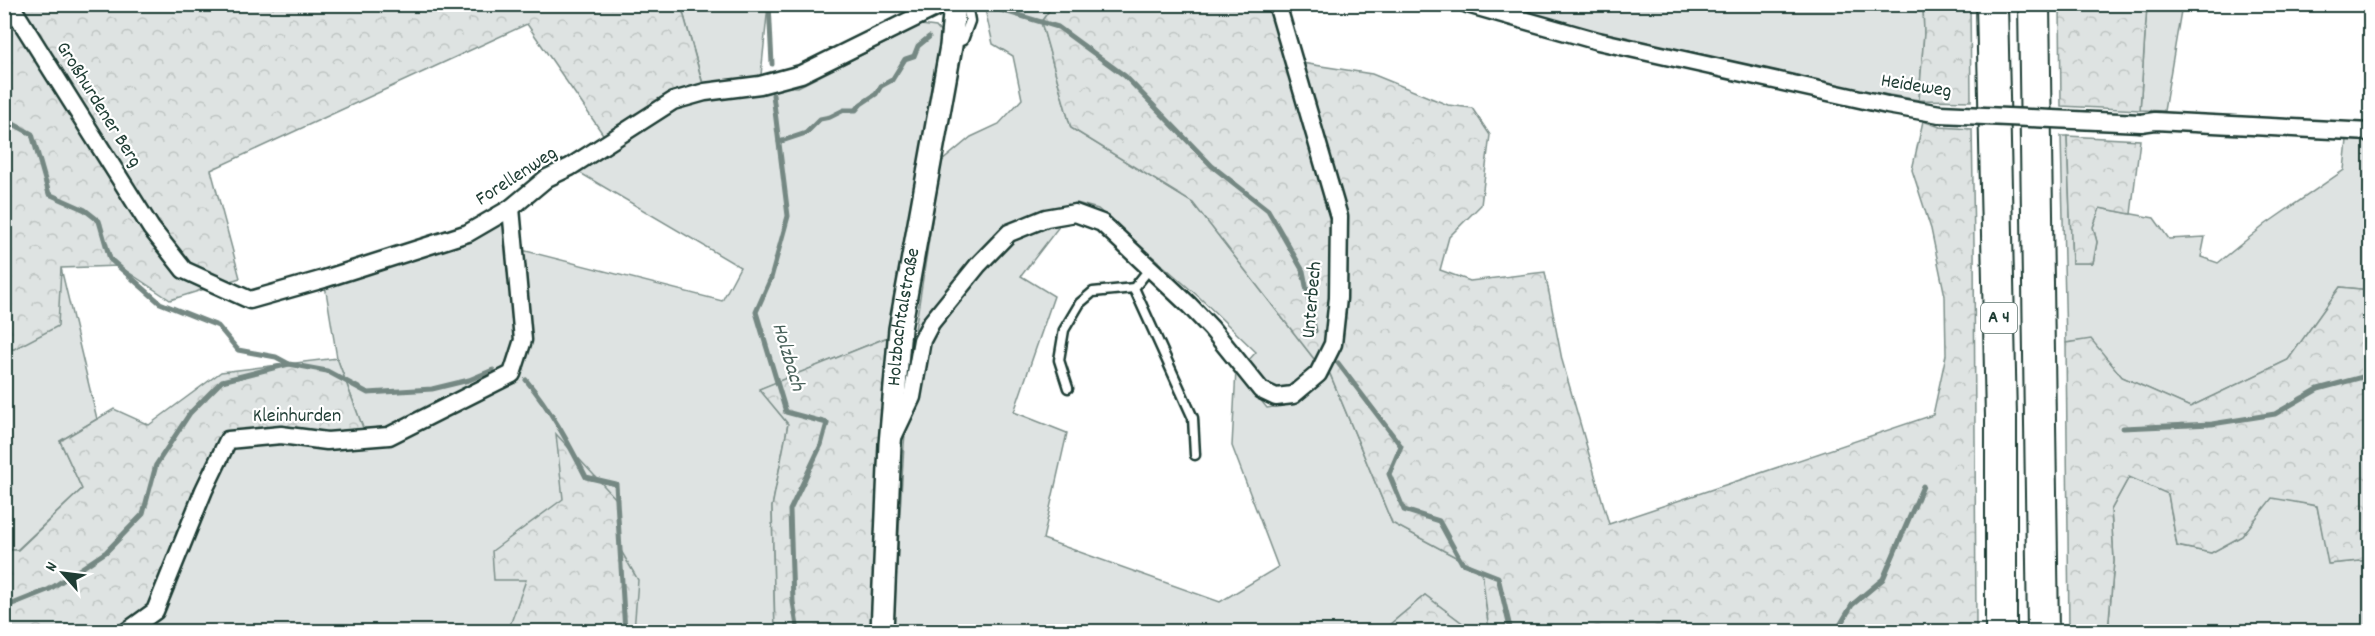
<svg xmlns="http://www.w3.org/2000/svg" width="2375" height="636" font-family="Dekko,sans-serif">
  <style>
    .grass { fill: #dee3e2; stroke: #7e908b; stroke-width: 1.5 }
    .forest { fill: url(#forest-crowns); stroke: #7e908b; stroke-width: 1.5 }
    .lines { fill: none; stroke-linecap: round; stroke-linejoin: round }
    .stream { stroke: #758883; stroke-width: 5 }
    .service-casing { stroke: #1f3d34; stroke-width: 13 }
    .minor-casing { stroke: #1f3d34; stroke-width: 21 }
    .tertiary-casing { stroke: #1f3d34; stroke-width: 26 }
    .motorway-casing { stroke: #1f3d34; stroke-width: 34 }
    .service { stroke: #fff; stroke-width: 8 }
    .minor { stroke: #fff; stroke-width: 16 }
    .tertiary { stroke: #fff; stroke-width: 21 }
    .motorway { stroke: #fff; stroke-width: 30 }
    .minor-bridge-casing { stroke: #1f3d34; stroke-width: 21; stroke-linecap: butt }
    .minor-bridge { stroke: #fff; stroke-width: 16 }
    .labels { text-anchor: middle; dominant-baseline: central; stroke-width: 4.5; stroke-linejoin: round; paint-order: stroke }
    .shield { fill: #fff; stroke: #627771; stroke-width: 1.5 }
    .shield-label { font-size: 18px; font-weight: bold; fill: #1f3d34 }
    .street-label { font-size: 20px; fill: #1f3d34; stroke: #fff }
    .water-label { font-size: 21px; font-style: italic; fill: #4a625b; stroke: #fff }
  </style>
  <defs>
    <pattern id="forest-crowns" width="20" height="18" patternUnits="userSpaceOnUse" patternTransform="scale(1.5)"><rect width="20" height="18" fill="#dee3e2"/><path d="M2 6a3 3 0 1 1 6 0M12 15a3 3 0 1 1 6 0" fill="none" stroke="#bec4c2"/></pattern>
  </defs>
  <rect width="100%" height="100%" fill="#fff"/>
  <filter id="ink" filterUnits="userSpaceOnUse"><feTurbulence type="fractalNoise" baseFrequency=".0167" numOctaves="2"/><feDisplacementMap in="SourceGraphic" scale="12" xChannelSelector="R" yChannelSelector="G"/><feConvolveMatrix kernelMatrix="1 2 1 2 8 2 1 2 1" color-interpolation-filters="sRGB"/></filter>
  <g filter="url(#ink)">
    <!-- grass -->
    <g class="grass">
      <polygon points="681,5 768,5 760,85 798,87 921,25 936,27 942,34 888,337 760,389 788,424 772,507 775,631 126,632 228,440 366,436 337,358 324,279 511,208 514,248 722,301 740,267 570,167 705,91"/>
      <path d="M984,5h69l-12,17 30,106 122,75 125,161c-14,12 -33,35 -53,20 -7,-6 -13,-15 -18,-22l9,-10 -57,-55 -101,-88 -21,-6 -56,73 33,20 -40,116 53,21 -24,106 177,63 58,-35 -46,-121 4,-76 31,38 32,-5 31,-29 62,149 90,48 7,60h-16l-48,-36 -43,36 -489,1 11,-187 11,-115 26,-168 30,-25 28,-13 23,-25 -9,-43 -20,-12z"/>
      <polygon points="1490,5 1923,5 1924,33 1919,100 1854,89 1612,35"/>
      <polygon points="2147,5 2182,5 2164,111 2140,110"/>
      <polygon points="2061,136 2067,136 2072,263 2093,263 2097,242 2093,227 2100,208 2154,218 2169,239 2205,237 2201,257 2218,263 2266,224 2344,170 2347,140 2370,142 2370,290 2340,287 2288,360 2190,407 2122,377 2091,340 2066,343"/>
      <polygon points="61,268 97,419 60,441 82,489 17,550 5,550 5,349 14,349"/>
      <polygon points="2129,477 2168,493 2177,546 2211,553 2242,536 2272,497 2317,506 2329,564 2370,560 2370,631 2108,632 2114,561 2111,510"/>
    </g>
    <!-- forest -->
    <g class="forest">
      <polygon points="5,5 681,5 705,92 609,143 527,24 211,170 240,278 170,300 119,266 61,268 58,326 14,349 5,349"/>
      <polygon points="1053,5 1260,5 1290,21 1302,63 1372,74 1448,105 1472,108 1490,135 1481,205 1449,237 1440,270 1470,281 1545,272 1562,360 1609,524 1933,415 1946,355 1945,296 1931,229 1912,170 1923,121 1940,127 1972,129 1974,244 1976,631 1489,631 1482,571 1392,523 1330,374 1318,364 1193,203 1071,128 1041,22"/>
      <polygon points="1923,5 1970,5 1971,101 1919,100 1924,33"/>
      <polygon points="2060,5 2147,5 2140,110 2061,106"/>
      <polygon points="2067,136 2140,140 2131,214 2100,208 2093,227 2097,242 2093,263 2072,263"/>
      <polygon points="2340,287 2370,290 2370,560 2328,564 2317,506 2272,498 2242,536 2211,553 2177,546 2168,494 2129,477 2111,510 2114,561 2108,631 2069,631 2066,343 2091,339 2122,377 2190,407 2288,360"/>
      <polygon points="888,337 878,452 874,631 775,631 772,507 788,424 759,389"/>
      <polygon points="337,358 366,436 228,440 155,611 126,631 5,632 5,550 18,550 82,489 60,441 114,409 149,425 221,372"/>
      <polygon points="556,434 617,500 620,549 638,580 634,631 508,631 526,580 494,580 492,551 563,499"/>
      <polygon points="1425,595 1473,631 1382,631"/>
    </g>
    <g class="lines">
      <!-- stream -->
      <g class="stream">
        <polyline points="769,4 772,64"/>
        <polyline points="994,8 1058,27 1125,76 1212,166 1268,210 1303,271 1315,331"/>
        <polyline points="773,95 788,216 771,278 756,312 786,412 827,423 821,445 790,510 793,602 798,632"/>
        <polyline points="4,119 32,134 49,194 85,210 99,221 110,259 160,303 218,326 238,350 276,357 289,364 327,371 368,393 432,389 469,380 493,370"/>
        <polyline points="779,142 806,133 820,119 830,117 844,110 856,110 861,104 876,94 881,86 892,80 905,59 914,56 918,46 929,37"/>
        <polyline points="1338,363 1401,446 1389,474 1404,510 1439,521 1462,563 1498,577 1511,632"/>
        <path d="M526,380c25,30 42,62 60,97l30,7 9,148"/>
        <polyline points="2123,428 2212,424 2275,414 2318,389 2370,375"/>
        <polyline points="4,612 10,605 50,589 106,552 143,514 156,465 190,413 222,381 289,364"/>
        <polyline points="1836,632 1852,605 1883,579 1923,486"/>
      </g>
      <!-- service casing -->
      <g class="service-casing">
        <g id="service">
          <polyline points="954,44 963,40 970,21 967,4"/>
          <polyline points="1150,268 1134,288 1193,418 1195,455"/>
          <polyline points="1068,388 1059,360 1064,330 1080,303 1093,292 1134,288"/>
        </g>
      </g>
      <!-- minor casing -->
      <g class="minor-casing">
        <g id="minor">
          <polyline points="10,4 151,228 184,270 250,300 324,279 468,233 511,208 547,178 570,167 673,101 705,92 760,85 801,74 943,4"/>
          <polyline points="1467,4 1598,41 1887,105 1940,114"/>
          <polyline points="2141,123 2155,121 2370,132"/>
          <polyline points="894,435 912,397 922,340 931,323 978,265 1009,233 1046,218 1075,213 1102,223 1189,305 1211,328 1261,390 1276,397 1293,395 1318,374 1333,344 1338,298 1339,217 1277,4"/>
          <polyline points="126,632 155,611 204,490 228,440 281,435 327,441 389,436 512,374 523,340 511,208"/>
        </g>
      </g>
      <!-- tertiary casing -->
      <g class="tertiary-casing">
        <g id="tertiary">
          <path id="s1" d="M882,632l8,-188 10,-115 51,-283 4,-42"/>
        </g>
      </g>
      <!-- motorway casing -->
      <g class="motorway-casing">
        <g id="motorway">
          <polyline points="1992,4 2001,418 2001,632"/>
          <polyline points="2034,4 2043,632"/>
        </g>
      </g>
      <!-- service -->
      <use href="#service" class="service"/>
      <!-- minor -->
      <use href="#minor" class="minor"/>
      <!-- tertiary -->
      <use href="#tertiary" class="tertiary"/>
      <!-- motorway -->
      <use href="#motorway" class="motorway"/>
      <!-- minor-bridge casing -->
      <g class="minor-bridge-casing">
        <polyline id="minor-bridge" points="1940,114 2141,123"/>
      </g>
      <!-- minor-bridge -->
      <use href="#minor-bridge" class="minor-bridge"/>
    </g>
  </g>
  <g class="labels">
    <!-- shield labels -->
    <rect class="shield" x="1981" y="303" width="36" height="30" rx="4.5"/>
    <g class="shield-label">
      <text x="1999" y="318">A 4</text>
    </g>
    <!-- street labels -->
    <g class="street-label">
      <text transform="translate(1916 87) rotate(9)">Heideweg</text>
      <text transform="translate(98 105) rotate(58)">Großhurdener Berg</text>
      <text transform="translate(517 177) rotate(-33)">Forellenweg</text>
      <text transform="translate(1313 300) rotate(-85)">Unterbech</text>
      <text stroke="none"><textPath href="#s1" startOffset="316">Holzbachtalstraße</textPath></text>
      <text x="297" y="417">Kleinhurden</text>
    </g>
    <!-- water labels -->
    <g class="water-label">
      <text transform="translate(787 357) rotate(73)">Holzbach</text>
    </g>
  </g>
  <!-- margin -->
  <rect width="2375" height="636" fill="none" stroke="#fff" stroke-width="24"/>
  <rect x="12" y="12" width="2351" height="612" fill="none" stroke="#1f3d34" stroke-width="2" filter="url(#ink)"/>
  <!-- north arrow -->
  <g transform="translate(63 573) rotate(298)" stroke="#ffffff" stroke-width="4.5" paint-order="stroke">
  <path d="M0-4.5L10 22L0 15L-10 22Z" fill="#1f3d34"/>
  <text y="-9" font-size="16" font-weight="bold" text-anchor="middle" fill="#1f3d34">N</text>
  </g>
</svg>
